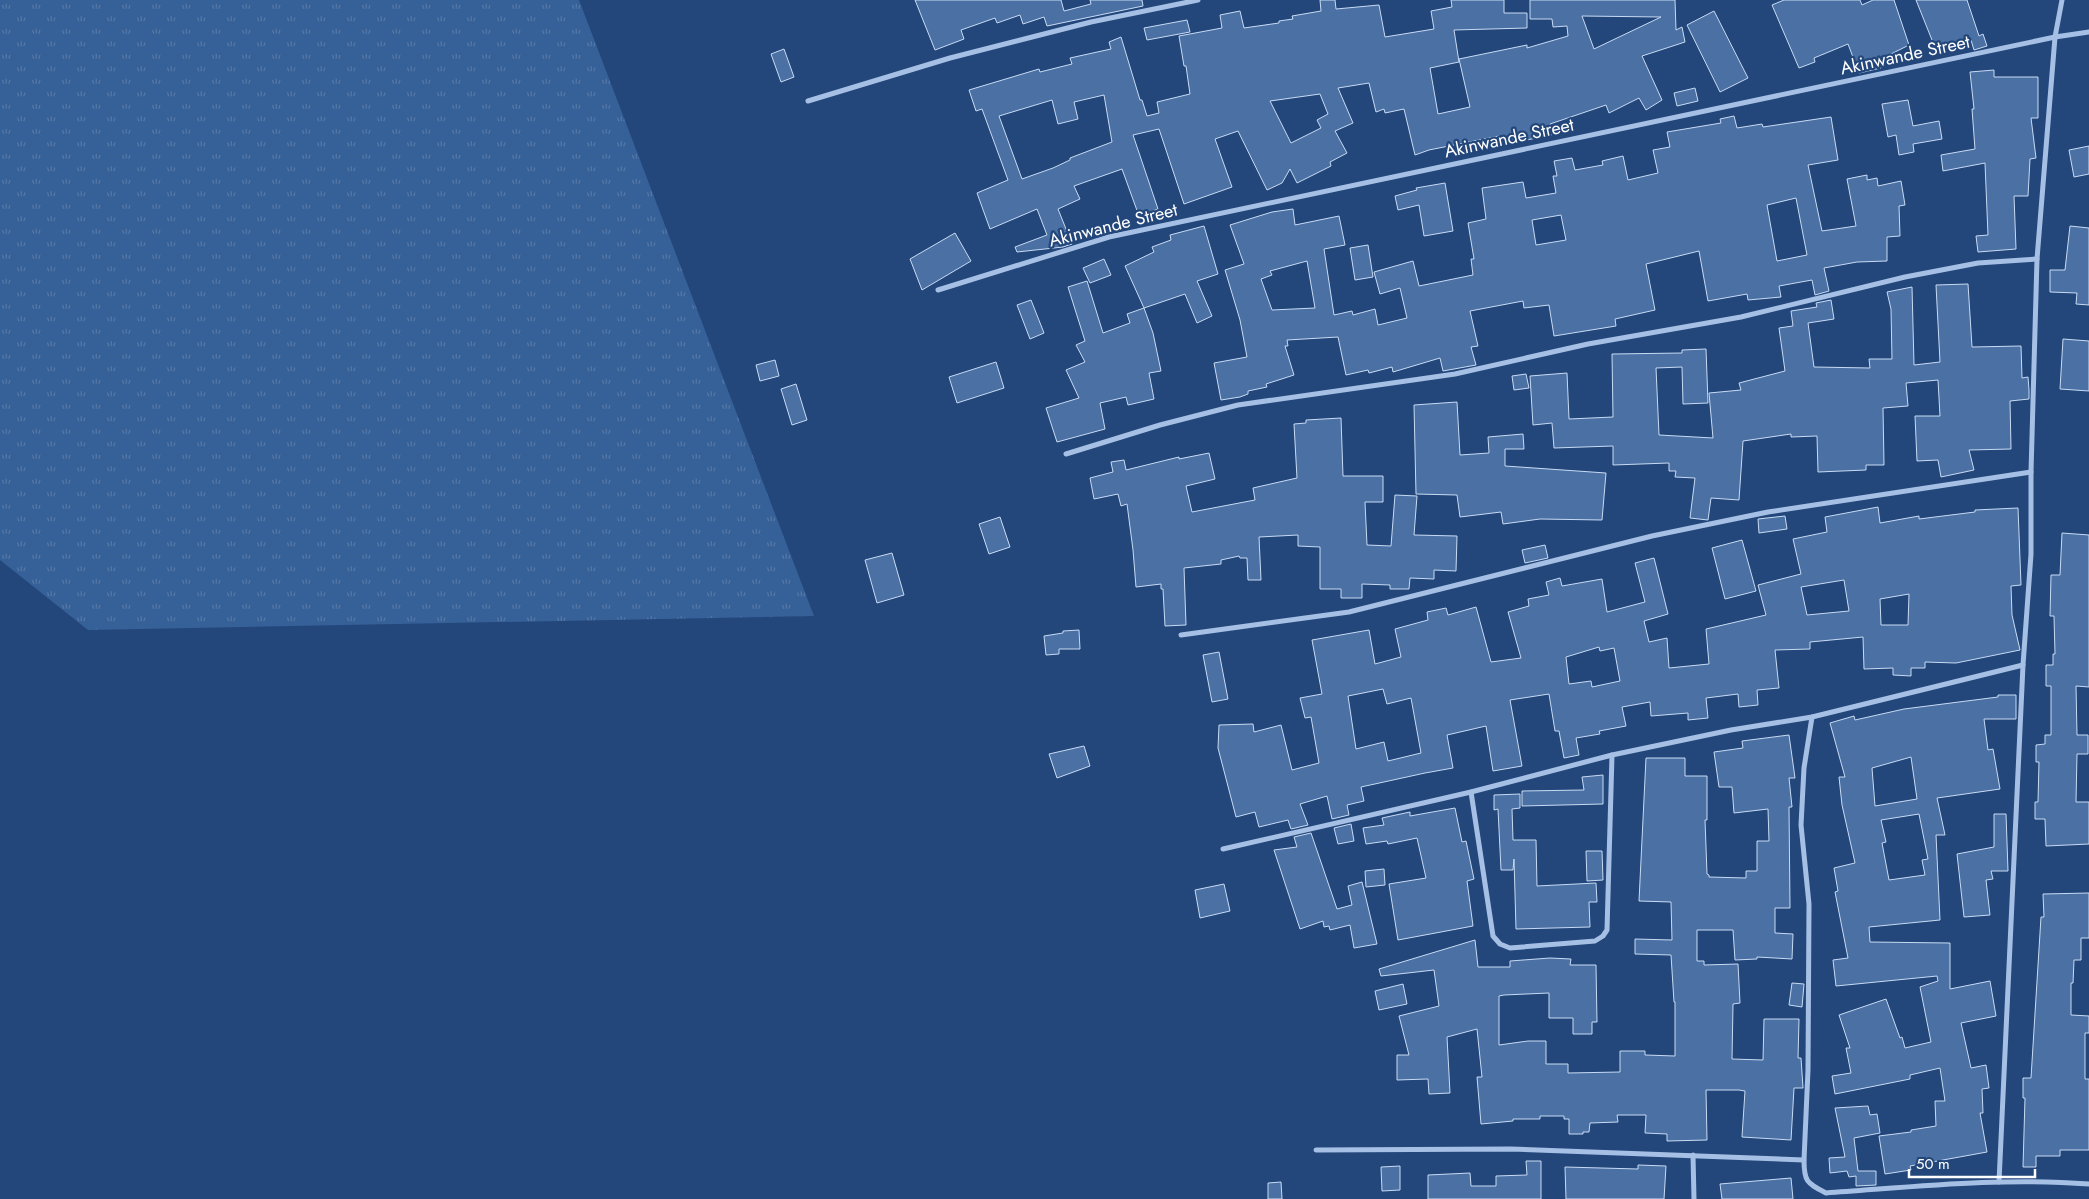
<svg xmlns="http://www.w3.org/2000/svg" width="2089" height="1199" font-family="Jost,sans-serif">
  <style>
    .grass { fill: url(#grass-tufts) }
    .building { fill: #4b70a4; stroke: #c8dbf4; fill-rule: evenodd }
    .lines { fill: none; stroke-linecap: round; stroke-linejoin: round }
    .street { stroke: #a6c0e5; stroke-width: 5 }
    .labels { text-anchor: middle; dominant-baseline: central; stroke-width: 4.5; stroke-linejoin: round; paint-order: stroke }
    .street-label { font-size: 18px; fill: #fff; stroke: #23477b }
  </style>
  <defs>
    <pattern id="grass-tufts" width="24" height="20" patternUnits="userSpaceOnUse" patternTransform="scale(1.25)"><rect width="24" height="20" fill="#366098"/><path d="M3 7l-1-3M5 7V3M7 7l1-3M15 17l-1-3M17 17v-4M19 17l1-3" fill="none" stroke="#5478a7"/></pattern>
  </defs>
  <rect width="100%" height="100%" fill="#23477b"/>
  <!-- grass -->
  <polygon class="grass" points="0,0 579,0 814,616 88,630 0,560"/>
  <!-- building -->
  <g class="building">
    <polygon points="915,0 1061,0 1064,11 1091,4 1090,0 1142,0 1143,6 1047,26 1044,17 1023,24 1020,15 997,23 995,18 961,30 964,39 935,50"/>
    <path d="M1320,0h15l1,9 43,-4 6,32 49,-8 -3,-18 21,-4 -1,-7h53v13h23v15l-73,2 5,32 -29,6 8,46 32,-7 -11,-48 68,-14v3l41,-12 -1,-10 -14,1 -1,-8h-22v-19h145l1,30 6,-3 3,15 -43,14 20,44 -16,10 -7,-12 -30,15 -3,-8 -56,19 2,11 -51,10 -2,-9 -70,14 -14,5 -11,-46 -19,4 -1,-4 -8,3 -7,-29 -31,5 15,35 -18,8 12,22 -17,9 1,4 -34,17 -7,-14 -8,14 -15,7 -29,-59 -23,8 17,48 -48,17 -25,-75 -26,6 25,74 -19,7 -17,-47 -48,17 6,13 -22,10 14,35 -9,3 -46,5 -2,-5 32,-12 -10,-26 -47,20 -13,-36 31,-13 -26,-71 -6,2 -7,-21 70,-21 1,3 32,-8 -2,-6 41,-9 -2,-7 12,-5 19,63h2l5,16 12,-3 -2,-11 33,-8 -4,-28h-2l-5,-30 43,-8 -2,-13 20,-4 4,17 35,-5v-2l14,-2 -1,-3 29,-5zM1582,16l79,1 -67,32zM1320,94l8,20 -11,6 4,8 -30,15 -21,-42zM1104,95l8,47 -42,16v2l-17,8 -31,11 -23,-63 53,-16 6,24 20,-5 -4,-17z"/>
    <polygon points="1784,0 1860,0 1862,5 1873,0 1894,0 1909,45 1879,60 1881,68 1859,73 1848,44 1814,58 1815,62 1799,68 1772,5"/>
    <polygon points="1916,0 1967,0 1979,36 1983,34 1987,46 1974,50 1971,40 1944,50 1943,47 1936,50"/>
    <polygon points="1714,11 1748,78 1720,92 1687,25"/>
    <polygon points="1187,20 1190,32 1147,40 1144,28"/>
    <polygon points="784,49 794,77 781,82 771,54"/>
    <polygon points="1994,70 1994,77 2038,77 2038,118 2031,118 2036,158 2030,159 2028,196 2014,196 2016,249 1978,252 1976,236 1988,235 1985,163 1943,171 1941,155 1975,149 1972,109 1974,109 1970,72"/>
    <polygon points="1695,88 1698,101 1677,106 1674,93"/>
    <polygon points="1908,100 1913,126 1939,121 1942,139 1913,144 1914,152 1899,155 1896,135 1888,137 1882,104"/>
    <path d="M1734,116l3,12 25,-4 1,3 68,-10 7,43 -30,5 14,66 34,-5 -9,-47 20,-4v5l10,-2 1,8 23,-5 4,24 -6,1 1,30 -13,1v24l-30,1 -33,6 5,23 -14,4 -3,-15 -33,6 2,11 -33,3 -1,-6 -39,7 -9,-50 -53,13 9,46 -40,9 1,7 -62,10 -5,-31 -25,3 -1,-7 -53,10 8,35 -7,1 5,18 -33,6 -3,-13 -47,14 -1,-5 -23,6 -1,-3 -22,5 -8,-38 -51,3 1,6h-3l9,29 -28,9 1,3 -19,4v3l-8,3 -19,3 -7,-37 33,-6 -7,-37 -15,-50 19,-6 -14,-39 42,-13 21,-3 2,16 44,-9 6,29 -21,4 10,66 18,-4 1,4 22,-6 3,16 29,-7 -7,-30 -20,6 -6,-22 39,-11 6,25 54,-11 -2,-16h3l-6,-36 18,-4 -4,-31 41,-6 3,16 30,-5 -3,-17h4l-3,-15 18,-3 3,12 28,-5 -1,-4 21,-5 5,24 30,-7 -5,-23 17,-3 -3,-15 54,-9 -1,-4zM1796,198l11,57 -30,6 -10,-56zM1561,215l5,25 -30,5 -4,-25zM1307,261l8,47 -43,2 -11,-31 11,-4 -2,-4z"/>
    <polygon points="2089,146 2089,174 2074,177 2069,150"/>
    <polygon points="1445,183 1453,231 1424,236 1419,205 1398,210 1395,196 1417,190 1416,188"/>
    <polygon points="1204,226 1218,274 1197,281 1212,316 1197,323 1185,294 1144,308 1153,333 1161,371 1149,373 1154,399 1128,405 1126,397 1100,403 1105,429 1057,442 1046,408 1079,398 1066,370 1085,362 1076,345 1085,341 1068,287 1087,281 1103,333 1130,323 1127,314 1144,308 1125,266 1154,252 1152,247 1171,240 1170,235"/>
    <polygon points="2070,226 2089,228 2089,305 2076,304 2077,293 2050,292 2050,270 2065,270"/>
    <polygon points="955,233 971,261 922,290 910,259"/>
    <polygon points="1368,245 1373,277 1355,280 1350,248"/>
    <polygon points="1104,259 1111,275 1090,283 1083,268"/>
    <polygon points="1968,284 1972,347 2021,346 2022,378 2028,377 2029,390 2029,399 2010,401 2011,449 1969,450 1974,470 1941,477 1938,460 1917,461 1915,416 1940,416 1938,380 1906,383 1908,406 1883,408 1884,465 1866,465 1866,470 1818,472 1817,436 1791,437 1791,434 1743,441 1739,500 1711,498 1708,520 1690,518 1695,478 1675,477 1676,471 1669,471 1669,463 1613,465 1613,446 1554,448 1552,423 1533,425 1530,376 1567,373 1569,419 1613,417 1612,354 1682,353 1682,350 1706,349 1708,403 1683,404 1682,367 1656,368 1659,435 1713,438 1709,393 1741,390 1739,383 1785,371 1779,328 1793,326 1791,311 1817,307 1816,303 1831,300 1834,319 1808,323 1814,367 1870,368 1869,359 1892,359 1891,309 1887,292 1912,287 1914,365 1940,362 1936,285"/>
    <polygon points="1031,300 1044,333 1030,339 1017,305"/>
    <polygon points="2063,339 2089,341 2089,391 2060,389"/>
    <polygon points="775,360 779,376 760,381 756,365"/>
    <polygon points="996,362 1004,388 957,403 949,377"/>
    <polygon points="1526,374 1529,388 1514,390 1512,376"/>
    <polygon points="796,384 807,420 792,425 781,389"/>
    <polygon points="1457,402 1460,455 1489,453 1488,437 1523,434 1524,449 1505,449 1505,466 1606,473 1602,520 1540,519 1503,524 1501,512 1460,517 1457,495 1416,494 1414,405"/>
    <polygon points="1341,418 1343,476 1383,476 1383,502 1365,502 1367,545 1391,546 1395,495 1417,496 1414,535 1457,536 1456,571 1434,570 1434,579 1410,578 1409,589 1390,589 1390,585 1362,584 1362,598 1341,598 1341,589 1320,589 1320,547 1298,546 1298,535 1259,537 1261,580 1248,580 1247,558 1240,558 1239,556 1221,560 1221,564 1184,568 1186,625 1165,626 1163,589 1161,589 1161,584 1136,587 1133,550 1127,504 1121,506 1118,494 1094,499 1090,478 1113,472 1111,462 1124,460 1126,470 1179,457 1179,459 1209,453 1215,479 1186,486 1192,512 1255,500 1253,488 1297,478 1294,424 1306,423 1306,420"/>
    <path d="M1878,507l2,16 39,-7v3l56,-7v-2l43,-2 3,77 -10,1 1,29 8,35 -64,13 -31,-1v6h-14v8l-18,-1v-7l-29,1 -1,-32 -53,5v7l-35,1 4,38 -22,2 1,15 -19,2 -1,-13 -32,4 2,20 -20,2v-7l-37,3 -1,-14 -28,5 4,19 -27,5 1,3 -24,4 3,17 -15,3 -5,-27h-4l-6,-37 -39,6 12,66 -29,5 -7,-45 -39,9 6,33 -28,5 -64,14 3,14 -17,4 2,10 -17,4 -5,-23 -27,8 8,21 -17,4 -3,-9 -29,7 -4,-15 -19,5 -18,-69 1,-23 34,-1 1,8 27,-7 11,45 27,-7 -8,-46 -6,1 -5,-20 22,-4 -10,-54 57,-10 6,34 26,-7 -6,-28 33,-9 -1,-8 19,-4 2,7 28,-8 15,55 30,-4 -13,-46 21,-6 -1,-7 21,-4 -3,-13 14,-4 2,8 40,-7 5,33 38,-10 -10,-39 19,-5 14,56 -24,7 5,21 18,-4 2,30 40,-4 -3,-35 60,-14 -8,-30 43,-11 -8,-35 34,-7 -2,-15zM1844,580l5,31 -42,4 -6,-28zM1909,594l-1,31h-27l-1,-26zM1599,647l1,4 14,-3 6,33 -28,6 -1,-6 -22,3 -3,-27zM1383,689l4,15 24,-6 10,55 -33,8 -4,-19 -28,7 -8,-53z"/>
    <polygon points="1785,516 1787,529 1759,533 1758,519"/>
    <polygon points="1000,517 1010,547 989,554 979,524"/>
    <polygon points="2062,533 2089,535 2089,687 2076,686 2077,735 2088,735 2088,754 2077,754 2076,802 2089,802 2089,844 2046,846 2045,819 2035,819 2035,802 2038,802 2039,762 2036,762 2036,745 2045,744 2045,735 2051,735 2051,686 2046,686 2046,665 2053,665 2053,654 2055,654 2054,616 2050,616 2051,575 2060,575"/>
    <polygon points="1742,540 1756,591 1725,599 1712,548"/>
    <polygon points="1545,545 1548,558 1525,563 1522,550"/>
    <polygon points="892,553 904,595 877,603 865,560"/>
    <polygon points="1079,630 1080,649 1059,649 1059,654 1046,655 1044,636 1063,633 1063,631"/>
    <polygon points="1219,652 1228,699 1212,702 1203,655"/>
    <path d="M1998,695h18v24h-32l4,31 5,-1 7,40 -63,9 8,37h-9l4,85 -71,7 1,15 80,1v46l40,-8 6,35 -35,7 10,45 15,-3 3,23 -7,1 1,24h-3l7,39 -77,14 1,4 -26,4 -6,-38 32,-4v-2l25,-4 -1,-25h10l-5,-33 -30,7v4l-75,15 -3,-18 19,-3 -5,-25h4l-11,-33 47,-16 14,39 2,-1 3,11 26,-6 -11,-55 18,-6 -1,-5 -101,10 -3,-26 15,-2 -13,-66 3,-1 -4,-23 21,-5 -13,-58 -3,-28h6l-15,-54 24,-7 1,4 49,-11 94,-12zM1911,757l6,42 -42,7 -3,-38zM1919,814l9,45 -6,1 3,15 -36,5 -7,-37 4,-1 -5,-22z"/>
    <polygon points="1789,735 1795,778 1789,778 1792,807 1789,807 1790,908 1775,908 1775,933 1793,934 1792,959 1757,957 1757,959 1735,960 1733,930 1697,930 1697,961 1704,961 1704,965 1738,964 1740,1003 1733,1004 1732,1059 1763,1060 1764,1019 1799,1019 1798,1058 1801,1058 1803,1088 1794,1088 1791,1140 1742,1137 1745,1091 1739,1090 1706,1090 1707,1140 1667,1141 1667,1134 1645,1133 1646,1115 1617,1115 1618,1122 1590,1123 1589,1132 1583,1132 1583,1134 1569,1134 1569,1119 1564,1119 1564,1116 1540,1116 1540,1119 1513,1119 1513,1121 1481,1124 1477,1077 1482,1077 1477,1029 1447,1037 1450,1093 1429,1094 1428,1079 1397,1080 1397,1055 1409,1055 1399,1016 1439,1006 1434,970 1381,976 1379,969 1475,940 1478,967 1510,967 1510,961 1550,958 1571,959 1570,965 1596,965 1597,1022 1592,1022 1592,1034 1573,1034 1573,1018 1549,1018 1549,993 1504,995 1499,996 1499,1045 1528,1041 1546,1041 1546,1064 1568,1064 1568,1073 1620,1072 1620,1051 1645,1051 1645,1055 1675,1056 1675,1002 1674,1002 1671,955 1635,954 1635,939 1672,940 1671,902 1639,901 1646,758 1685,758 1685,776 1707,776 1707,820 1705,820 1707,874 1709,875 1709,877 1746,878 1746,871 1757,871 1757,841 1769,841 1768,809 1734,813 1732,787 1719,787 1714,752 1743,748 1742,741"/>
    <polygon points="1084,746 1090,766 1057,778 1049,754"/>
    <polygon points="1603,775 1603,804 1522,806 1522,791 1584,790 1582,777"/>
    <polygon points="1520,794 1520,808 1512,809 1513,840 1536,840 1537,886 1596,883 1597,902 1589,902 1590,927 1516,929 1514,859 1513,870 1501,870 1498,809 1494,810 1494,795"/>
    <polygon points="1455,808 1462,842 1466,841 1474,879 1467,881 1473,926 1398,940 1389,884 1426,878 1417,838 1388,844 1387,841 1366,844 1363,828 1384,825 1382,818 1410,812 1410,816"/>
    <polygon points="1994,814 2006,814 2008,871 1991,871 1993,879 1986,880 1990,915 1964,917 1957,854 1994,847"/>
    <polygon points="1351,824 1354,841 1338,844 1334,828"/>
    <polygon points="1311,833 1337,909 1352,905 1348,886 1362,882 1377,944 1354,948 1350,925 1330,930 1329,926 1324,927 1323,921 1300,929 1274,850 1297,847 1294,837"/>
    <polygon points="1586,851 1602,851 1603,880 1587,881"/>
    <polygon points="1384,869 1385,885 1366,887 1365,871"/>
    <polygon points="1224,884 1230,911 1200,918 1195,890"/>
    <polygon points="2089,893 2089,938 2081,938 2081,960 2074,960 2073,983 2071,983 2071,1015 2089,1016 2089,1033 2085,1033 2085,1079 2089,1079 2089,1150 2060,1150 2060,1156 2036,1156 2036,1167 2023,1167 2025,1098 2023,1098 2023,1078 2031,1078 2041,917 2044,917 2043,894"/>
    <polygon points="1792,983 1804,984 1802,1007 1789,1005"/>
    <polygon points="1403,984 1407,1004 1379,1010 1375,991"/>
    <polygon points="1868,1106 1870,1115 1877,1114 1880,1133 1854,1138 1858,1171 1876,1171 1876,1185 1856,1186 1856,1176 1849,1177 1847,1171 1830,1173 1829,1158 1845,1157 1835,1108"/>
    <polygon points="1526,1161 1541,1161 1541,1199 1428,1199 1428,1175 1470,1173 1471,1186 1496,1186 1496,1176 1527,1175"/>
    <polygon points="1638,1165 1666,1166 1664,1199 1566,1199 1565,1167 1638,1169"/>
    <polygon points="1400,1166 1400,1190 1382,1191 1381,1167"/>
    <polygon points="1791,1178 1793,1199 1722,1199 1720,1184"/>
    <polygon points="1281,1182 1282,1199 1268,1199 1268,1183"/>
  </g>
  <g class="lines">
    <!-- street -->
    <g class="street">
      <polyline points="808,101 950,58 1091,22 1198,0"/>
      <polyline points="938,290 1109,237 2055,37 2089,32"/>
      <polyline points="1066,454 1160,425 1238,405 1455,374 1588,344 1741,317 1905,277 1978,263 2037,259"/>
      <polyline points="1181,635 1349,612 1652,536 1768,512 2031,472"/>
      <path d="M1812,717l-8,51 -3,57 8,79 -1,166 -4,90c0,22 3,23 22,33 87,-6 175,-16 263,-9"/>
      <polyline points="1471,792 1493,936 1500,944 1510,948 1595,941 1603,936 1607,930 1612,755"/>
      <polyline points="1223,849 1471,792 1612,755 1731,730 1812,717 2023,665"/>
      <polyline points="1316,1150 1511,1149 1804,1160"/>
      <polyline points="1693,1155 1694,1199"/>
      <polyline points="1999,1182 2023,665 2031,554 2031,472 2037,259 2055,37 2062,0"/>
    </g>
  </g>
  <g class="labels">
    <!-- street labels -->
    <g class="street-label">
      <text transform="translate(1905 55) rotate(-12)">Akinwande Street</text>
      <text transform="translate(1509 138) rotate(-12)">Akinwande Street</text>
      <text transform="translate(1113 225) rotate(-14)">Akinwande Street</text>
    </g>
  </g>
  <!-- scale -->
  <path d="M1909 1169v8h126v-8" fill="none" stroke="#ffffff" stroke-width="2.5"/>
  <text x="1916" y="1169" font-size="15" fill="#ffffff" stroke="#23477b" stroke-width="4" paint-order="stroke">50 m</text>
</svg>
